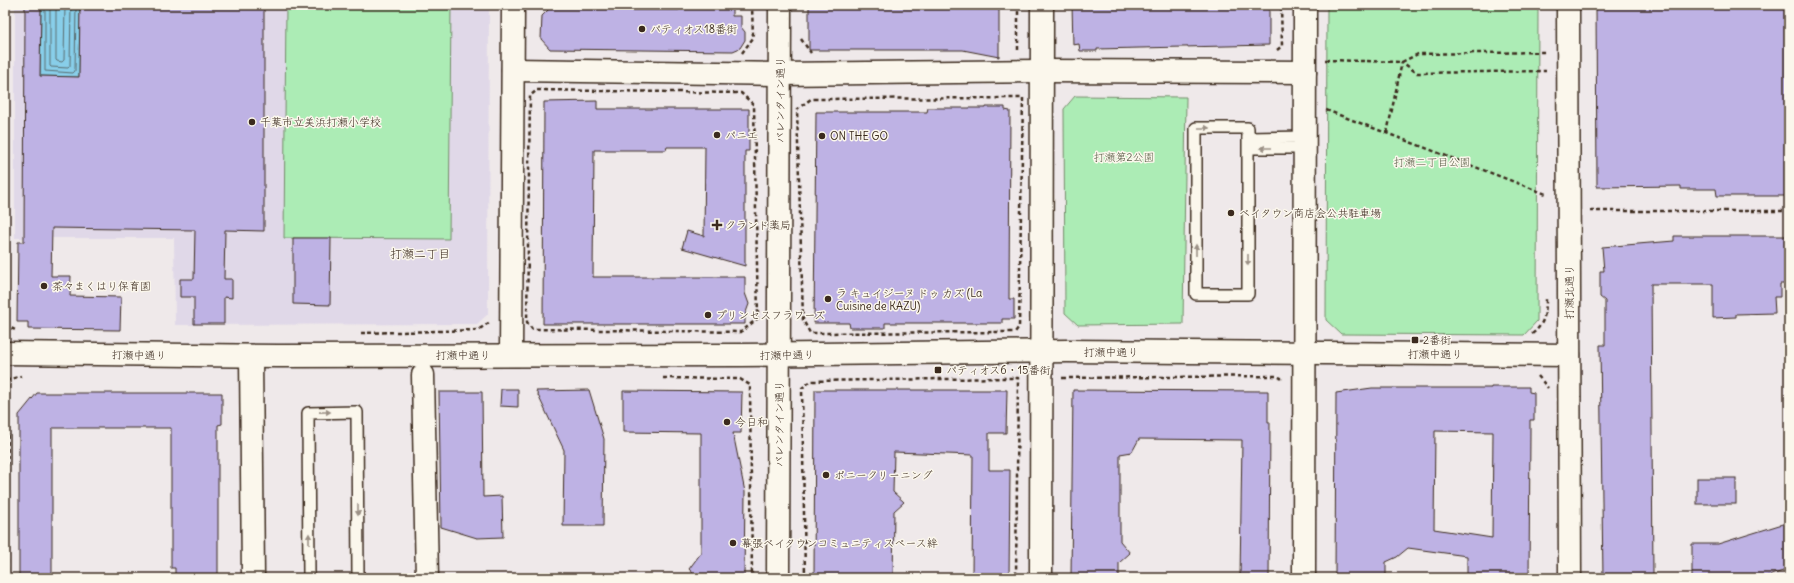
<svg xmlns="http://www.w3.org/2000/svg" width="1794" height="583" font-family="Delius,'Klee One',sans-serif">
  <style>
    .built { fill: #e0d8e8 }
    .green { fill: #acecb5; stroke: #748b6a }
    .water { fill: #88cee9; stroke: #698c98 }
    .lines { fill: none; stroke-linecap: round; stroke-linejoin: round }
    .shore { stroke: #5a6c6f; stroke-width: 1 }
    .building { fill: #beb2e4; stroke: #3b2a1e; fill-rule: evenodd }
    .lane-casing { stroke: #3b2a1e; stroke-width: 14 }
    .street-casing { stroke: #3b2a1e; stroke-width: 25 }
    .secondary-casing { stroke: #3b2a1e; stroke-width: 25 }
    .path { stroke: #3b2a1e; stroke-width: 2.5; stroke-dasharray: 4 3; stroke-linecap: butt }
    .lane { stroke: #fbf7ec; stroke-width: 11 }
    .street { stroke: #fbf7ec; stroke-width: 22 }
    .secondary { stroke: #fbf7ec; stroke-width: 22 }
    .oneway { fill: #9b9085 }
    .poi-dot { fill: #3b2a1e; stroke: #fbf7ec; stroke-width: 1.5 }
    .labels { text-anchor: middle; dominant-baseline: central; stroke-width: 3; stroke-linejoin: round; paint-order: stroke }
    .poi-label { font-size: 11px; fill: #3b2a1e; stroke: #fbf7ec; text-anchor: start }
    .street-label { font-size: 11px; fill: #3b2a1e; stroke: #fbf7ec }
    .park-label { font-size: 11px; fill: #575a44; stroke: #fbf7ec }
    .neighbourhood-label { font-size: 12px; fill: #3b2a1e; stroke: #fbf7ec }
  </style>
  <rect width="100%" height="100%" fill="#efe9ea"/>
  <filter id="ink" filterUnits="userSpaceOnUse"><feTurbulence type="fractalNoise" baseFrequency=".025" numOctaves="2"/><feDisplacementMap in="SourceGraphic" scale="8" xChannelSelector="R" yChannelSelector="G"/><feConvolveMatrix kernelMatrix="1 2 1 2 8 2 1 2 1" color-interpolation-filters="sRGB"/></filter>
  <g filter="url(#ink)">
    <!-- built -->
    <polygon class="built" points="15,5 489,5 488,314 477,324 175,325 174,238 15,238"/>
    <!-- green -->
    <g class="green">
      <polygon points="286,5 451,5 449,239 284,238"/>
      <polygon points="1327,5 1538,5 1537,321 1524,335 1341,334 1326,320"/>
      <polygon points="1075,96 1186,97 1183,324 1078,325 1065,313 1064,109"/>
    </g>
    <!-- water -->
    <polygon class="water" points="41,5 80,5 79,77 40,76"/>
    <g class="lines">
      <!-- shore -->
      <g class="shore">
        <polyline points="45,5 45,71 73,73 75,71 76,5"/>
        <polyline points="50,5 50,66 51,67 68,68 70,66 71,5"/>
        <polyline points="56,5 56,60 57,61 62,62 64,60 65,5"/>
      </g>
    </g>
    <!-- building -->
    <g class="building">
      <polygon points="25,5 41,5 40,76 79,77 80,5 264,5 264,231 225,230 224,279 232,279 232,298 224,297 224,324 194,324 194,297 180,297 180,279 194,279 195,230 52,228 51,276 71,276 70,296 121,297 120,330 28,329 28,322 17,322 18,242 24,242"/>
      <polygon points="553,5 615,5 615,10 679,10 679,5 732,5 732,16 741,16 741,27 745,32 745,40 740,48 733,51 550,49 541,39 542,16"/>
      <polygon points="809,5 999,5 999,57 963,50 809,50"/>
      <polygon points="1072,5 1269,5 1269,45 1097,49 1097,51 1080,51 1079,44 1073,45"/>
      <polygon points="1596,5 1789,5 1788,196 1717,196 1716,189 1681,189 1681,186 1597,187"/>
      <polygon points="597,101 597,109 749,109 749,151 745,151 745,266 682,248 687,231 704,236 705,147 667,147 666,150 594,150 593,277 745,277 745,293 749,304 745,315 745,324 543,324 544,102"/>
      <polygon points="986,107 1005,107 1005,110 1010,111 1009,299 1014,299 1014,319 1002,319 1002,323 885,323 885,328 850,328 849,323 814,323 816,112 927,112 928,108 986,108"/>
      <polygon points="1674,236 1789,236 1789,284 1780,284 1780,297 1774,297 1775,313 1736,314 1736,317 1713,318 1713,284 1651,284 1653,578 1603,578 1600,345 1605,345 1605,301 1600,297 1600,271 1604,271 1602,247 1674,241"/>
      <polygon points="293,238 331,238 330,305 293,304"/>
      <path d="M1491,387h38v5l5,1v27h-4v12l-1,146h-62v-22l-59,-8 -11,9 -11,5v16h-51l1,-185 36,-5h119zM1435,431l58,1 -1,106 -58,-9z"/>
      <polygon points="501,389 518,389 518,407 500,406"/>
      <polygon points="589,390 604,439 603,526 563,526 564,450 536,391"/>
      <polygon points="815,390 1007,390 1006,433 989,433 989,470 1010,470 1009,578 972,578 973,455 894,452 893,492 904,502 894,511 893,578 814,578"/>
      <polygon points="1073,390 1268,391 1268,422 1270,422 1269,578 1240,578 1242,440 1139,439 1132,452 1120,454 1120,541 1130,553 1119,563 1119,578 1071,578"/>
      <polygon points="623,391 742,392 741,433 733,433 745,492 744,578 697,578 689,569 701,553 701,433 623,432"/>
      <polygon points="439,392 482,392 483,497 502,496 503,537 477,538 441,527"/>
      <polygon points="37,393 222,393 222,424 218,425 218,578 175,578 175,568 171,568 171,428 52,428 52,578 19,578 19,415"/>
      <rect x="1697" y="478" width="39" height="26"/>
      <polygon points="1789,522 1789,569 1762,578 1692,578 1692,544 1718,544"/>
    </g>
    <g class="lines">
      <!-- lane casing -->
      <g class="lane-casing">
        <g id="lane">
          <polyline points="1248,138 1305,137"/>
          <polyline points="1248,148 1248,128 1196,128 1196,294 1248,294 1248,148 1305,148"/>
          <polyline points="309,578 308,413 357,412 358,578"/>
        </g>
      </g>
      <!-- street casing -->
      <g class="street-casing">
        <polyline id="street" points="423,375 427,578"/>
      </g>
      <!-- secondary casing -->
      <g class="secondary-casing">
        <g id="secondary">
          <polyline points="1568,5 1570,578"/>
          <polyline points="513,70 780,74 1042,71 1305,72"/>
          <polyline points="5,353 278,356 740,355 1067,351 1569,355"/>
          <polyline points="511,355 513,5"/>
          <polyline points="251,356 253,578"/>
          <polyline points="778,578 780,5"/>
          <polyline points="1041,578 1042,5"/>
          <polyline points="1304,578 1305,5"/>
        </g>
      </g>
      <!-- path -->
      <g class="path">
        <polyline points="801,39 811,53"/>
        <polyline points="1018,50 1018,5"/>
        <polyline points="1277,50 1282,46 1281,5"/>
        <polyline points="742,53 753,38 752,5"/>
        <polyline points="1325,60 1402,62 1418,54 1546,52"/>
        <polygon points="537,90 741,93 754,105 758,318 741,332 532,329 527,322 530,96"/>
        <polygon points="1023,98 1019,327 1015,332 810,333 803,320 797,109 811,99"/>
        <polyline points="1326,110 1546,194"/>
        <polyline points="1387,133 1402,62 1417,73 1546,71"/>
        <polyline points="5,157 7,5"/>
        <polyline points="1590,211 1789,211"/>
        <polyline points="5,325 17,331"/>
        <polyline points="361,333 478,330 490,322"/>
        <path d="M1532,334c12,-9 14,-21 14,-35"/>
        <polyline points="1538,376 1548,388"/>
        <polyline points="663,378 740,379 750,385 752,578"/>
        <polyline points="1062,378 1276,376 1281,378 1281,382"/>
        <polyline points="7,578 8,380 21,376"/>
        <polyline points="805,578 802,388 811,381 1008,378 1018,378 1016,578"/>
      </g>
      <!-- lane -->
      <use href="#lane" class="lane"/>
      <!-- street -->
      <use href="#street" class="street"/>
      <!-- secondary -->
      <use href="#secondary" class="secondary"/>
    </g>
    <!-- one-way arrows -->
    <defs><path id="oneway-solid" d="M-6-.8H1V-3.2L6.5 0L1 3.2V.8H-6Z"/></defs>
    <g class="oneway">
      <use href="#oneway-solid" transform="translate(1204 128)"/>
      <use href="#oneway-solid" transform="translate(1266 148) rotate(180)"/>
      <use href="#oneway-solid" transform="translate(1196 250) rotate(-90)"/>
      <use href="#oneway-solid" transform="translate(1248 260) rotate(90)"/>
      <use href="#oneway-solid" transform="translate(325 412) rotate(-1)"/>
      <use href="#oneway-solid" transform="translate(358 510) rotate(90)"/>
      <use href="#oneway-solid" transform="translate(309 539) rotate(-90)"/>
    </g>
  </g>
  <!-- markers -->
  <g class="poi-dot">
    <circle cx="642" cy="29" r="4"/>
    <circle cx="252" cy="122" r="4"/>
    <circle cx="717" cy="135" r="4"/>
    <circle cx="822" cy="136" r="4"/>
    <circle cx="1231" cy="213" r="4"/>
    <path d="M715 219h4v4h4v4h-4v4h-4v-4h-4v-4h4z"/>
    <circle cx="44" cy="286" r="4"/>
    <circle cx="828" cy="299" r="4"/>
    <circle cx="708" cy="315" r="4"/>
    <rect x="1411" y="336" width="8" height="8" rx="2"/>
    <rect x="934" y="366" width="8" height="8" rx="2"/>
    <circle cx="727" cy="422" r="4"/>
    <circle cx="826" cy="475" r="4"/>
    <circle cx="733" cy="543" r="4"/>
  </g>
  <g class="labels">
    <!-- poi labels -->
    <g class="poi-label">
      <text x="650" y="29">パティオス18番街</text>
      <text x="260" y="122">千葉市立美浜打瀬小学校</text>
      <text x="725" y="135">パニエ</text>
      <text x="830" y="136">ON THE GO</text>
      <text x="1239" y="213">ベイタウン商店会公共駐車場</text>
      <text x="725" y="225">クランド薬局</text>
      <text x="52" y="286">茶々まくはり保育園</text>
      <text x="836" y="293">ラ キュイジーヌ ドゥ カズ (La<tspan x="836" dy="13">Cuisine de KAZU)</tspan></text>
      <text x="716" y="315">プリンセスフラワーズ</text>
      <text x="1423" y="340">2番街</text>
      <text x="946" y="370">パティオス6・15番街</text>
      <text x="735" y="422">今日和</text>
      <text x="834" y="475">ポニークリーニング</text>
      <text x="741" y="543">幕張ベイタウンコミュニティスペース絆</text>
    </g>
    <!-- street labels -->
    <g class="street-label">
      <text transform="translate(780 100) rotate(-90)">バレンタイン通り</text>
      <text transform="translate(1569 292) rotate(-90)">打瀬北通り</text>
      <text x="1111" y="352">打瀬中通り</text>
      <text x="1435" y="354">打瀬中通り</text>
      <text transform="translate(139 355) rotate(1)">打瀬中通り</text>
      <text x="463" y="355">打瀬中通り</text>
      <text transform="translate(787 355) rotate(-1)">打瀬中通り</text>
      <text transform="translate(779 424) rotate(-90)">バレンタイン通り</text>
    </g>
    <!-- park labels -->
    <g class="park-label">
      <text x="1124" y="157">打瀬第2公園</text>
      <text x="1432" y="162">打瀬二丁目公園</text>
    </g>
    <!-- neighbourhood labels -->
    <g class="neighbourhood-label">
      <text x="420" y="253">打瀬二丁目</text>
    </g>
  </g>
  <!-- margin -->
  <rect width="1794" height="583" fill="none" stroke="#fbf7ec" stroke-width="20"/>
  <rect x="10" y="10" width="1774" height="563" fill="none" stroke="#3b2a1e" stroke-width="1.5" filter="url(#ink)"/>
</svg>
